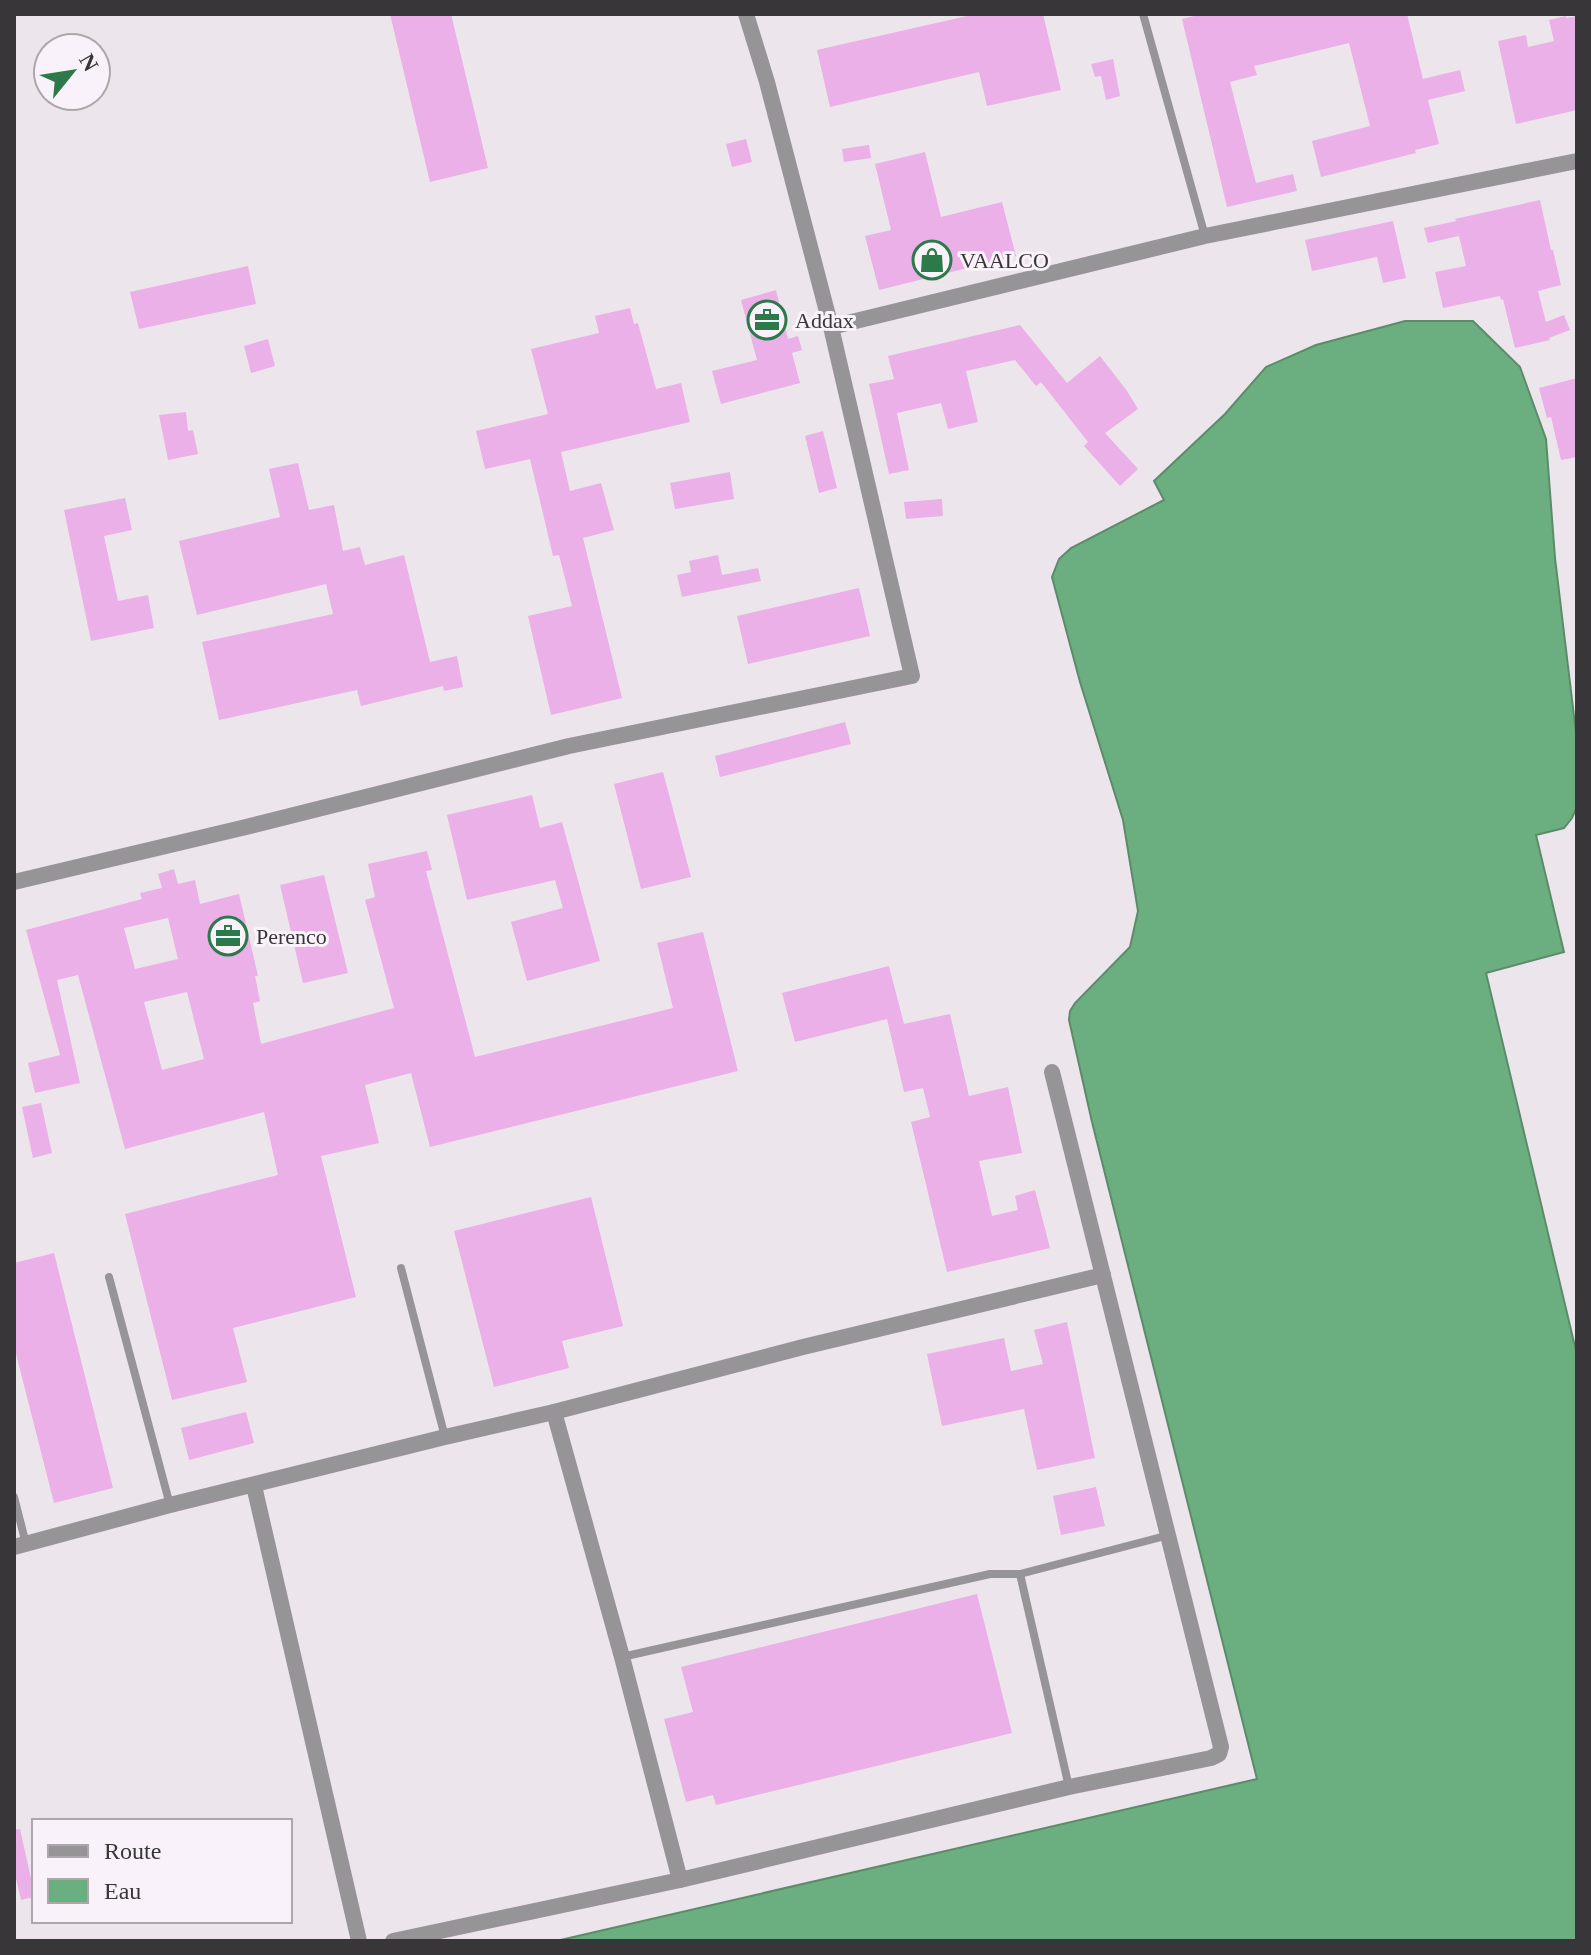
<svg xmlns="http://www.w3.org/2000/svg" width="1591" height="1955" font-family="'Times New Roman',serif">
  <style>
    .water { fill: #6baf80; stroke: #5c8b6b; stroke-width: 2 }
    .building { fill: #eab0e7; fill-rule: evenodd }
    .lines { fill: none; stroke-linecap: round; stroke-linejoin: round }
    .service { stroke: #979497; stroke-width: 8 }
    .minor { stroke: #979497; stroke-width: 16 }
    .labels { text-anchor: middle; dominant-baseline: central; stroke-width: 6; stroke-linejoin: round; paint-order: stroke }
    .poi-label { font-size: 22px; fill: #393639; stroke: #faf2fa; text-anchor: start }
  </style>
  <rect width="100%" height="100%" fill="#ede5ec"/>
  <!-- water -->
  <polygon class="water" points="1405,321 1473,321 1520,367 1546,439 1555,558 1577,741 1577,807 1572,818 1564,828 1536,835 1564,952 1486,973 1577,1355 1577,1941 556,1941 1257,1779 1092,1122 1069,1020 1070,1011 1075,1003 1130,947 1138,911 1123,820 1080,682 1052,577 1059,559 1071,548 1164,500 1154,481 1225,414 1266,367 1316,345"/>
  <!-- building -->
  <g class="building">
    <polygon points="390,14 451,14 488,168 430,182"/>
    <polygon points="966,14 1043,14 1061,90 987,106 979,72 830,107 817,50 967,16"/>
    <polygon points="1202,14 1407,14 1423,79 1460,70 1465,91 1428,100 1439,144 1415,150 1416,153 1321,177 1312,141 1370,126 1349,43 1254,66 1257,75 1230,82 1256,183 1293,174 1297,191 1227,207 1182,19"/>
    <polygon points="1566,16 1566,18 1577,16 1577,110 1516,124 1498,41 1526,35 1528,47 1554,41 1549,20"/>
    <polygon points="1113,59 1120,96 1106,100 1101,76 1095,77 1091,64"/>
    <polygon points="746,139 752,162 732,167 726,144"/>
    <polygon points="869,145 871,158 844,162 842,149"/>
    <polygon points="925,152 941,217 1002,202 1016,256 879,290 865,236 891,230 875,164"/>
    <polygon points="1540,200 1551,250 1553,250 1561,285 1538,291 1546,322 1564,315 1570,330 1549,338 1550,340 1515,348 1503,299 1501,300 1500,296 1443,308 1435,272 1466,266 1459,236 1428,243 1424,228 1456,221 1455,219"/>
    <polygon points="1393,221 1406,278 1383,283 1377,257 1312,271 1305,240"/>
    <polygon points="248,266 256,304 139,329 130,292"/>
    <polygon points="776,290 788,339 798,336 802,350 792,353 800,383 721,404 712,371 757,360 741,300"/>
    <polygon points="630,308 634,324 638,323 656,389 681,383 690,422 561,452 570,491 601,483 614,530 583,538 622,698 551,715 528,616 572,606 559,555 553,556 530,459 485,469 476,431 548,414 531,349 599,333 595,316"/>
    <polygon points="1020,325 1067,383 1100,356 1127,391 1138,409 1105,433 1138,469 1120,486 1084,446 1088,442 1041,382 1036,386 1015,360 966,371 978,422 948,429 941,403 897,413 909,470 889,474 869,384 894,379 888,356"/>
    <polygon points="268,339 275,366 251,373 244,346"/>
    <polygon points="1577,378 1577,457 1561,460 1551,417 1547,418 1539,388"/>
    <polygon points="186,412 188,431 193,430 198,454 168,460 159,415"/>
    <polygon points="823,431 837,488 819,493 805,436"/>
    <polygon points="298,463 309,510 334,505 343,551 360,547 365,565 404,555 430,662 457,656 463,687 444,691 443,686 361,706 357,690 219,720 202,642 333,614 326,584 197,615 179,541 280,517 269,469"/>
    <polygon points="730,472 734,499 675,509 670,483"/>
    <polygon points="125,498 132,530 104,536 118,601 148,595 154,628 91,641 64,510"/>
    <polygon points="942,499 943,516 906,519 904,502"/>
    <polygon points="718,555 722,575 758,568 761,581 682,597 677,575 691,572 689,561"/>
    <polygon points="859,588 870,636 748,664 737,616"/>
    <polygon points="845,722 851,744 720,777 715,756"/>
    <polygon points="663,772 691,877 641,889 614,784"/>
    <polygon points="532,795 540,828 562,822 600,961 527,981 511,922 563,908 555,880 467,900 447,815"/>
    <path d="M427,851l5,19 -6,1 49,186 198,-49 -16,-65 46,-11 35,139 -308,76 -19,-74 -46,12 14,58 -58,13 35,141 -123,31 14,54 -75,18 -47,-186 153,-39 -14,-63 -139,37 -47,-174 -21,5 23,103 -45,10 -7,-30 32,-8 -34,-125 116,-31 -2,-6 22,-5 -4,-14 16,-5 4,15 17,-4 5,24 39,-10 19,82h-3l5,25 -7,2 8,41 133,-36 -29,-108 10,-3 -7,-33zM168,918l10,41 -43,10 -11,-41zM187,992l17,67 -42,11 -18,-68z"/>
    <polygon points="324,875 348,973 303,983 280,885"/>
    <polygon points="889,966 904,1024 950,1014 969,1096 1008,1087 1022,1153 979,1161 992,1216 1018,1210 1015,1196 1035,1190 1050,1248 947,1272 911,1122 930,1117 923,1088 904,1092 887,1019 795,1042 782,993"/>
    <polygon points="41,1103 52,1153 33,1158 22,1107"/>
    <polygon points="591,1197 623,1326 562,1341 569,1368 494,1387 454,1231"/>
    <polygon points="54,1253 113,1488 54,1503 14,1346 14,1263"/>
    <polygon points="1067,1322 1095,1458 1037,1470 1024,1409 942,1426 927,1354 1004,1338 1011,1371 1043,1364 1034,1330"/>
    <polygon points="246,1412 254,1443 189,1460 181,1428"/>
    <polygon points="1096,1487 1105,1526 1061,1535 1053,1496"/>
    <polygon points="977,1594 1012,1733 716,1805 713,1795 686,1802 664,1719 693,1712 681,1667"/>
    <polygon points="20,1829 34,1892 34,1897 21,1900 14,1870 14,1830"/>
  </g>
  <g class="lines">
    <!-- service -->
    <g class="service">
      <polyline points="1143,14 1205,236"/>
      <polyline points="401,1268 445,1437"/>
      <polyline points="109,1277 170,1505"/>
      <polyline points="14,1497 26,1544"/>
      <polyline points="1020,1574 1069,1787"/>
      <polyline points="622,1657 990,1574 1020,1574 1169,1535"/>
    </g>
    <!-- minor -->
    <g class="minor">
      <polyline points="831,327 1205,236 1577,161"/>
      <polyline points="14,882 246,827 569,746 912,676 831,327 767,82 746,14"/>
      <polyline points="554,1412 622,1657 680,1880"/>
      <polyline points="254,1486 359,1941"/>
      <polyline points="14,1547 170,1505 445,1437 554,1412 803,1347 1103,1275"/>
      <polyline points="393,1941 680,1880 1069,1787 1211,1758 1219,1754 1221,1747 1052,1072"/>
    </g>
  </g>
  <!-- icons -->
  <defs>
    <g id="shop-ring" transform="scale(2)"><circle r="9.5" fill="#faf2fa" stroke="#2c7a4a" stroke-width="1.5"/><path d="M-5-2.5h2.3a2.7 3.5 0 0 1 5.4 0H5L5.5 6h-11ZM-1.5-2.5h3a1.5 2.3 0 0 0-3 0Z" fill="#2c7a4a"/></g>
    <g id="office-ring" transform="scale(2)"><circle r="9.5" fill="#faf2fa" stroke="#2c7a4a" stroke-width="1.5"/><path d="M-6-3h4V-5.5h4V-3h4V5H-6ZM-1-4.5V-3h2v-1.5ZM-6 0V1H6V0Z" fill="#2c7a4a"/></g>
  </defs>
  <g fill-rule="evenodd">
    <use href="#shop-ring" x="932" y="260"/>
    <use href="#office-ring" x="767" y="320"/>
    <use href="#office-ring" x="228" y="936"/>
  </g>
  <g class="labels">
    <!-- poi labels -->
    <g class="poi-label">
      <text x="960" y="260">VAALCO</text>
      <text x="795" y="320">Addax</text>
      <text x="256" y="936">Perenco</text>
    </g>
  </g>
  <!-- border -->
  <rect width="1591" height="1955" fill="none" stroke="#393639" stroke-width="32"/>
  <!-- legend -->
  <rect x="32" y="1819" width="260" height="104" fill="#faf2fa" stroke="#ada7ad" stroke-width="2"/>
  <rect x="48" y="1845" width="40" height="12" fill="#979497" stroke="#ada7ad" stroke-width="2"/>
  <text x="104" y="1859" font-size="24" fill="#393639">Route</text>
  <rect x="48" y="1879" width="40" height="24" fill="#6baf80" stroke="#ada7ad" stroke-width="2"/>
  <text x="104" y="1899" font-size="24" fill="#393639">Eau</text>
  <!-- north arrow -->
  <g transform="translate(72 72) rotate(60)"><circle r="38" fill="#faf2fa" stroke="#ada7ad" stroke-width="2"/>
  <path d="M0-6L14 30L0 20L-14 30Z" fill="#2c7a4a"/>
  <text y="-12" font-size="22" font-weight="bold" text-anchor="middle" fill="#393639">N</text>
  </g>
</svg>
